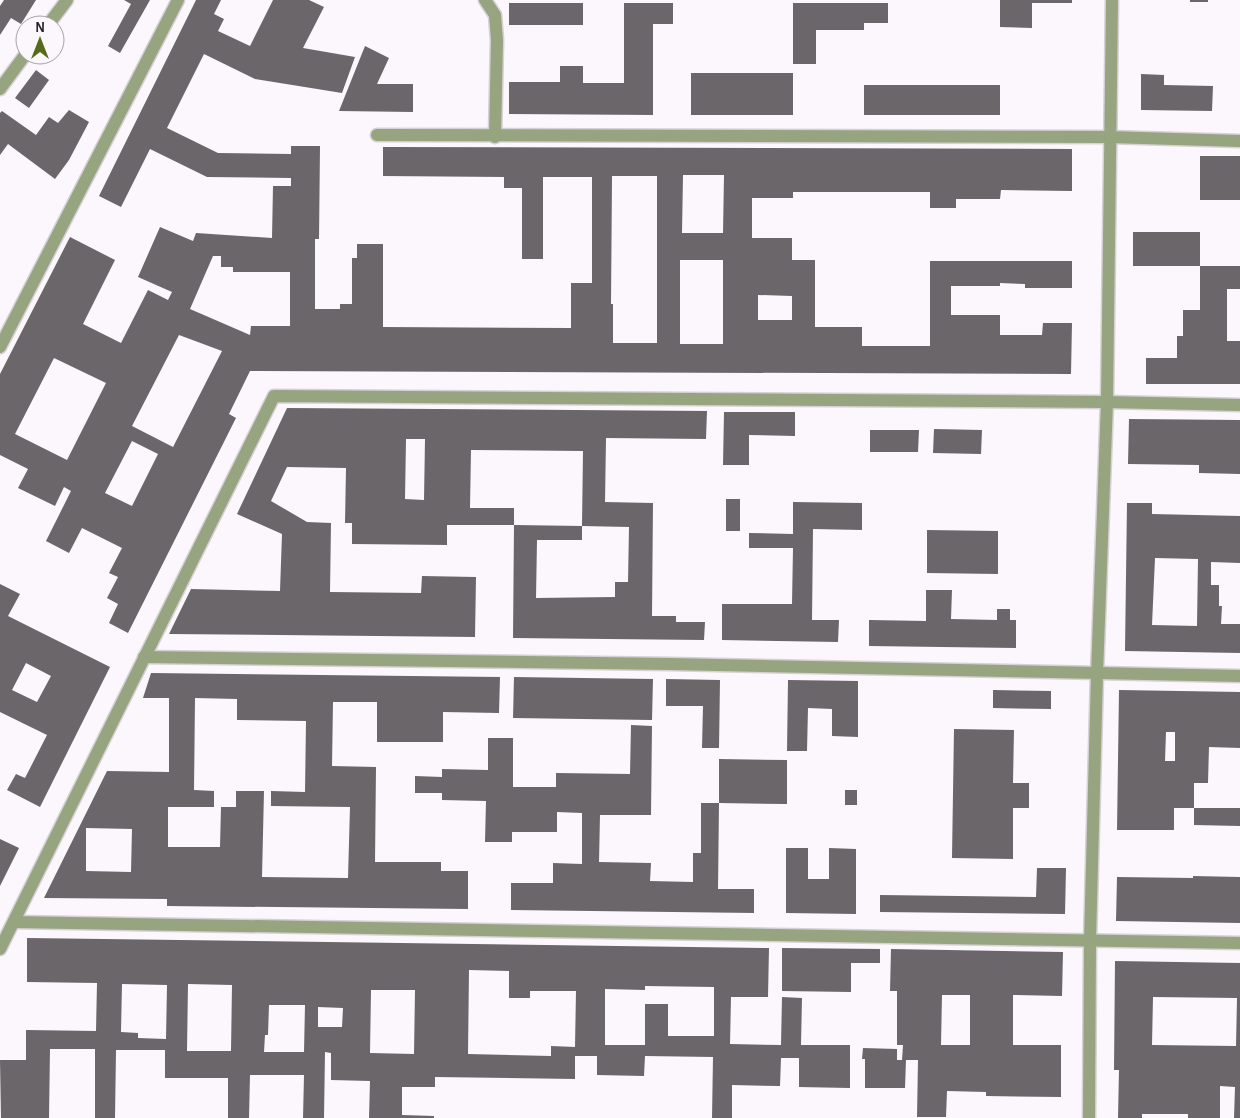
<svg xmlns="http://www.w3.org/2000/svg" width="1240" height="1118" font-family="'Alegreya Sans',sans-serif">
  <style>
    .building { fill: #6a666a; fill-rule: evenodd }
    .lines { fill: none; stroke-linecap: round; stroke-linejoin: round }
    .minor-casing { stroke: #d5d1d6; stroke-width: 15 }
    .minor { stroke: #96a480; stroke-width: 12 }
  </style>
  <rect width="100%" height="100%" fill="#fbf7fc"/>
  <!-- building -->
  <g class="building">
    <polygon points="4,0 36,0 21,24 11,18 0,35 0,6"/>
    <polygon points="124,0 150,0 120,53 108,46 131,4"/>
    <path d="M196,0h25l-7,14 10,5 -6,12 32,15 23,-46h36l15,7 -21,41 52,9 -13,36 -87,-14 -51,-25 -37,74 51,25 73,1v-8h29l-1,93h-4v70h25v-5h12v-46h5v-14h26v83l188,1v-45h21v-106h-49v82h-21v-71h-18v-11l-121,-1v-29l689,2v42l-71,-1 -1,9h-44v9h-26v-16h-137v6h-41v40h40v22h23v67h47v19h68v-85h142v27h-47v-4l-25,-1v3h-49v29h49v20h42l1,-12h29l-1,51 -821,-3 -21,43 7,4 -108,215 -19,-10 9,-19 -11,-6 11,-21 -9,-4 13,-25 -40,-20 -13,25 -23,-12 25,-50 -7,-4 -9,19 -37,-18 10,-19 -28,-14v-81l70,-137 45,23 -32,64 38,19 27,-53 20,10 4,-8 -34,-15 22,-50 33,14 3,-8 76,5 1,-52h18v-8l-84,-1 -57,-28 -29,58 -22,-11zM683,175h41l-1,58h-41zM612,176h45v167h-44v-39h-2zM213,256h8v11h12v5h57v54h-39l-1,9 -60,-26zM680,260h43v84h-43zM758,295l34,1v24h-34zM179,335l43,16 -49,96 -41,-21zM54,358l52,25 -39,77 -52,-26zM132,441l26,13 -26,52 -27,-13z"/>
    <polygon points="1000,0 1072,0 1072,3 1032,3 1032,28 1000,27"/>
    <rect x="1190" y="0" width="18" height="2"/>
    <rect x="509" y="3" width="74" height="22"/>
    <polygon points="624,3 673,3 673,24 653,24 653,115 509,114 509,82 560,82 560,66 583,66 583,83 624,83"/>
    <polygon points="793,3 888,3 888,23 864,23 864,30 816,30 816,64 793,64"/>
    <polygon points="365,46 389,58 377,84 413,84 413,112 339,111"/>
    <polygon points="36,70 49,80 29,108 15,98"/>
    <rect x="691" y="73" width="102" height="42"/>
    <polygon points="1141,74 1164,75 1164,85 1213,86 1212,111 1141,110"/>
    <rect x="864" y="85" width="136" height="30"/>
    <polygon points="69,110 89,122 69,160 55,179 8,144 0,155 0,113 2,111 36,135 49,117 58,123"/>
    <rect x="1200" y="156" width="40" height="44"/>
    <rect x="1133" y="232" width="67" height="34"/>
    <polygon points="1200,266 1240,266 1240,289 1227,289 1227,341 1240,341 1240,384 1146,384 1146,358 1177,358 1177,336 1183,336 1183,310 1200,310"/>
    <path d="M287,408l420,3 -1,28 -100,-1 -1,64 48,1 -1,113h24v6h29l-1,18 -191,-2 1,-113 68,1v14h-45l-1,58 79,-1v-15h13l1,-55 -47,-1 1,-75 -112,-1 -1,58h44v17h-67v20l-95,-1v-21h-7l1,-55 -59,-1 -16,34 36,21 24,1 -1,69 91,1 1,-17 54,1 -1,60 -306,-3 22,-45 89,2 2,-57 -45,-20zM406,439h19l-1,61 -19,-1z"/>
    <polygon points="724,412 795,412 795,436 749,435 749,465 723,465"/>
    <polygon points="1129,419 1240,420 1240,474 1199,473 1199,465 1128,464"/>
    <polygon points="934,429 982,430 981,454 933,453"/>
    <polygon points="870,430 919,430 918,452 870,452"/>
    <rect x="726" y="499" width="14" height="32"/>
    <polygon points="793,502 862,503 862,530 813,529 812,620 839,620 838,642 722,640 722,604 792,604 793,548 749,548 749,533 793,534"/>
    <path d="M1127,503h25v11l88,2v47l-29,-1v23h8v21h3l-1,18h19v29l-115,-2zM1155,558l43,1 -1,67 -45,-1z"/>
    <polygon points="927,530 998,531 998,574 927,573"/>
    <path d="M0,584l20,10 -12,22 102,51 -70,140 -33,-17 9,-16 9,4 22,-43 -47,-23zM26,663l25,13 -14,26 -25,-12z"/>
    <polygon points="926,590 952,590 951,619 997,620 997,609 1010,609 1010,620 1016,620 1016,648 869,646 869,620 926,621"/>
    <path d="M151,673l349,4 -1,36 -56,-1v30h-66v-40h-44l-1,64 44,1 -1,95h66v9h27v38l-301,-3v-7l-123,-1 63,-127 62,1v-74h-26zM195,698l42,1v21l69,1 -1,71 -34,-1v15l79,1 -2,71 -86,-1 2,-86h-28v16h-15l-1,40h-52v-40h46v-16l-20,-1zM86,828l46,1 -1,43 -45,-1z"/>
    <polygon points="514,677 653,679 652,720 513,718"/>
    <polygon points="666,679 720,680 719,748 702,748 703,706 666,706"/>
    <polygon points="788,680 858,681 858,737 832,736 832,709 808,708 807,751 787,751"/>
    <polygon points="993,690 1051,691 1051,709 993,708"/>
    <path d="M1119,690l121,2v56l-31,-1 -1,36h-14v25h-20v22h-57zM1166,732h9v29h-10z"/>
    <polygon points="631,725 652,726 651,815 600,815 599,862 651,863 650,881 693,882 693,853 701,853 701,803 719,803 719,759 787,760 787,804 719,803 718,889 754,889 754,913 511,910 511,883 553,883 553,863 582,864 582,813 557,812 557,832 512,832 512,842 485,842 486,801 442,800 442,793 415,793 415,776 442,777 442,769 488,770 488,738 513,738 513,787 556,787 556,773 630,774"/>
    <polygon points="954,729 1014,730 1013,783 1029,783 1029,808 1013,808 1013,859 952,858"/>
    <rect x="845" y="790" width="12" height="15"/>
    <polygon points="1194,808 1240,808 1240,826 1194,825"/>
    <polygon points="0,839 19,848 0,886"/>
    <polygon points="786,848 808,848 808,879 829,879 829,848 856,849 856,914 786,913"/>
    <polygon points="1037,868 1066,868 1065,914 880,912 880,895 1036,897"/>
    <polygon points="1193,876 1240,877 1240,923 1116,921 1117,877 1193,878"/>
    <path d="M27,938l742,10 -1,49h-37l-1,47 51,1 1,-48 20,1 -1,47h49v43l-51,-1v-29h-18l-1,28 -48,-1v33h-20l1,-61 -68,-1 -1,20 -47,-1v-19h-22v23l-140,-2v10h-33v28l32,1v2h-65l1,-37 -39,-1v-27l-6,-1 -1,66h-21l1,-43h-54l-1,43h-21v-40h-63v-28h-49l-1,68h-20v-69h-45l-1,69h-48l-1,-58h26v-30l70,1 1,-48 -70,-1zM469,970l40,1v27h21v-7h46l-1,56 -24,-1v10l-83,-2zM122,984l45,1 -1,54 -28,-1v-5l-17,-1zM188,984l44,1 -1,66h-44zM645,986l69,1v49h-46v-32h-23v41h-40v-56l40,1zM371,990h44l-1,64 -44,-1zM269,1005h36l-1,47h-40l1,-17h3zM318,1007l25,1 -1,19h-24z"/>
    <polygon points="782,948 880,949 880,963 851,963 851,992 782,991"/>
    <path d="M891,949l172,3 -1,44 -49,-1v50h48v52l-75,-1v-4l-39,-1 -1,26h-29l1,-57h-12l-1,28h-40v-29h-3l1,-11 34,1v11h5l1,-15h-6v-54h-7zM942,995h28v50h-29z"/>
    <path d="M1115,961l125,2v155h-6l1,-31 -15,-1v32h-32v-4h-46v4h-24l1,-48h-5zM1153,997l84,1 -1,48 -84,-1z"/>
  </g>
  <g class="lines">
    <!-- minor casing -->
    <g class="minor-casing">
      <g id="minor">
        <polyline points="485,0 495,15 497,40 495,137"/>
        <polyline points="48,25 67,0"/>
        <polyline points="0,89 25,55"/>
        <polyline points="377,135 1109,137 1240,141"/>
        <polyline points="0,347 178,0"/>
        <polyline points="144,657 670,664 1240,676"/>
        <polyline points="14,922 1240,943"/>
        <polyline points="0,949 274,396 1107,402 1240,405"/>
        <polyline points="1089,1118 1090,941 1097,674 1107,402 1112,0"/>
      </g>
    </g>
    <!-- minor -->
    <use href="#minor" class="minor"/>
  </g>
  <!-- north arrow -->
  <g transform="translate(40 40)"><circle r="24" fill="#fbf7fc" stroke="#a6a3a7"/>
  <path d="M0-4L9 19L0 12L-9 19Z" fill="#536b1b"/>
  <text y="-8" font-size="14" font-weight="bold" text-anchor="middle" fill="#272627">N</text>
  </g>
</svg>
